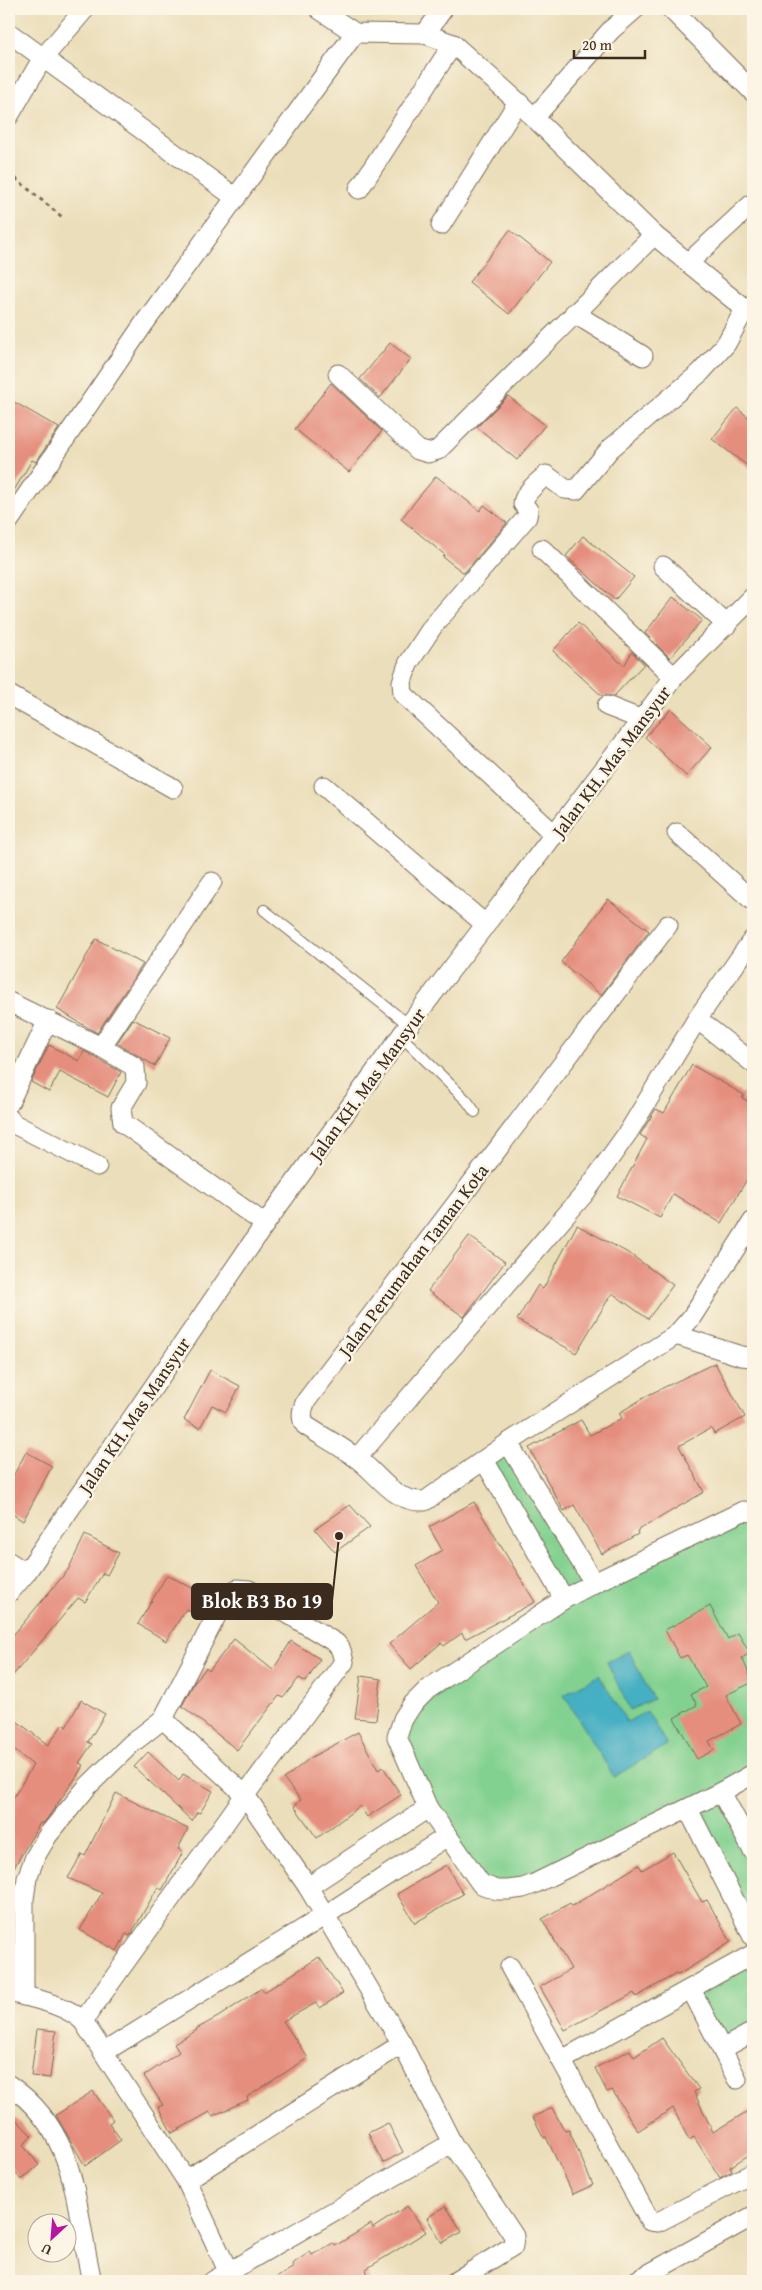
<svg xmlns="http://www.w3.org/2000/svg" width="762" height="2290" font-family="'Gentium Book Plus',serif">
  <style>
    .green { fill: #83d190; stroke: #5f7e57 }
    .water { fill: #44afc3; stroke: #406c70 }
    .building { fill: #e58e7e }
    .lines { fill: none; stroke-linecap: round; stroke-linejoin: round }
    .lane-casing { stroke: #796955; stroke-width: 12 }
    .street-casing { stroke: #796955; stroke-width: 21 }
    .path { stroke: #796955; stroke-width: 3; stroke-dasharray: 4 4; stroke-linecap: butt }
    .lane { stroke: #fff; stroke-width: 10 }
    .street { stroke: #fff; stroke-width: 19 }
    .labels { text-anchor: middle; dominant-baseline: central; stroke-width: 5; stroke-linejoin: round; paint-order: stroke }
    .street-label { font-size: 19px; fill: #3b2a1e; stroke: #fcf5e5 }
    .leader { fill: none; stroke: #3b2a1e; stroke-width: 2 }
    .callout-dot { fill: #3b2a1e; stroke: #fcf5e5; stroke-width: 2 }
    .callout { fill: #3b2a1e; stroke: #3b2a1e; stroke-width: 2 }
    .callout-label { font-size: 20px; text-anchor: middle; font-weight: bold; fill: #fff }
  </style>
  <rect width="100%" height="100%" fill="#fcf5e5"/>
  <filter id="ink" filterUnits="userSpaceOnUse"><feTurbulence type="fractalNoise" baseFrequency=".02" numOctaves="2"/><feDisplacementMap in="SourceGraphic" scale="10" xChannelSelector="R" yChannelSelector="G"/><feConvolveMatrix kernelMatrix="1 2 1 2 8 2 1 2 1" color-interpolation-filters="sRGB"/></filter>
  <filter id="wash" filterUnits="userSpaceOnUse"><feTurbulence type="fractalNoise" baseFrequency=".0096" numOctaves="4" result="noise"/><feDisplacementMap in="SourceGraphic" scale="20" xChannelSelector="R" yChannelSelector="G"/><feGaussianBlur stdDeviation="1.12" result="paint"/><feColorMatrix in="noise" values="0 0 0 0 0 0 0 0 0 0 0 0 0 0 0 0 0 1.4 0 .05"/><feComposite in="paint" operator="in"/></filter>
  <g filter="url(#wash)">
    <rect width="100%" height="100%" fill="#ebdeba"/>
    <!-- green -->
    <g class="green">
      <polygon points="508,1443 594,1582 753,1512 753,1774 722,1792 753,1851 753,1937 688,1809 523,1888 481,1884 397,1737 403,1719 564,1599 484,1460"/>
      <polygon points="753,1954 753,2032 722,2049 691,1989"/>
    </g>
    <!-- water -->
    <g class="water">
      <polygon points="629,1651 653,1699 630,1710 607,1662"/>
      <polygon points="599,1675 627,1722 647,1711 667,1745 614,1777 564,1695"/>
    </g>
    <g id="blocks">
      <!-- building -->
      <g class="building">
        <polygon points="510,230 550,262 509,314 469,282"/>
        <polygon points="390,343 411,359 380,398 360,379"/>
        <polygon points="331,383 382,431 349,472 295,429"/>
        <polygon points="508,396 545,425 517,460 477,427"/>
        <polygon points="9,399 59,428 36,462 32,460 9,499"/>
        <polygon points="737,408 753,421 753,470 712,439"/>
        <polygon points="436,476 480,511 484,505 507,523 464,573 443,557 445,555 401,519"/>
        <polygon points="583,536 634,577 615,600 566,556"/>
        <polygon points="673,597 702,620 670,658 645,633"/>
        <polygon points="578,623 624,666 632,652 644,664 614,696 602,696 553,651"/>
        <polygon points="671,709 712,747 686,776 645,737"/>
        <polygon points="608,899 649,931 601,995 561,962"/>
        <polygon points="96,939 143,964 97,1033 57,1009"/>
        <polygon points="133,1019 170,1038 155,1066 117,1043"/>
        <polygon points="49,1045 79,1061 84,1051 121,1072 108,1097 60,1072 49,1092 31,1082"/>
        <polygon points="692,1065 744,1095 742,1098 753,1104 753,1169 721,1223 673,1194 660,1218 617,1196 647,1139 640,1135 656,1109 664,1113"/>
        <polygon points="577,1225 630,1254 673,1285 648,1319 612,1293 576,1353 517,1320 538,1285 543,1289"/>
        <polygon points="469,1236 505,1262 464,1317 428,1291"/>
        <polygon points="715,1363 745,1417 714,1434 711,1428 679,1446 704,1492 637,1531 638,1534 602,1554 574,1505 564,1511 529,1448 581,1420 590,1435 622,1418 619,1413 650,1394"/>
        <polygon points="210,1370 240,1386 226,1412 212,1405 200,1428 184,1420"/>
        <polygon points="26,1452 52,1466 23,1521 9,1512 9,1484"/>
        <polygon points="474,1502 535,1602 465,1639 462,1633 444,1646 441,1643 411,1669 389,1644 438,1602 416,1566 442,1550 429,1527"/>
        <polygon points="350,1505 370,1527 335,1552 315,1529"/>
        <polygon points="85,1535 119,1553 107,1575 103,1573 85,1602 78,1598 9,1680 9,1640 68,1570"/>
        <polygon points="167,1575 202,1593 192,1612 186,1609 166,1641 138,1624"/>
        <polygon points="710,1606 728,1639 738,1633 750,1653 742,1658 753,1682 726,1695 741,1724 709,1741 714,1750 697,1759 674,1718 697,1705 691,1694 706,1687 687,1655 680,1658 665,1630"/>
        <polygon points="234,1639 273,1670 291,1641 320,1659 306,1682 299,1678 283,1698 279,1696 237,1750 182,1706 195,1681 206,1668 209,1671"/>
        <polygon points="361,1676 381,1679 376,1720 355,1718"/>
        <polygon points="81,1700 105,1714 88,1742 92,1744 79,1763 83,1765 77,1776 44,1823 40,1823 9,1876 9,1805 33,1765 9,1746 9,1715 48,1745 63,1724 66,1727"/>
        <polygon points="358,1732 378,1770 383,1767 401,1795 367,1817 360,1806 317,1838 294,1806 301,1800 284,1779 310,1758"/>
        <polygon points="148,1752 179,1781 183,1774 213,1791 200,1813 197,1812 192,1821 134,1767"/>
        <polygon points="116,1793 188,1829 178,1849 183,1852 162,1890 158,1887 130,1936 126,1934 117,1951 80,1930 102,1893 68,1878 82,1854 85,1856"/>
        <polygon points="673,1852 702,1902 707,1900 731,1942 678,1975 676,1974 636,1997 634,1993 565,2030 540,1987 571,1969 542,1919 570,1903 572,1906 639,1865 642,1870"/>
        <polygon points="446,1865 463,1894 415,1923 397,1894"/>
        <polygon points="319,1957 343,1993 320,2008 316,2003 283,2021 308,2058 247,2097 248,2100 212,2116 210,2112 172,2133 158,2107 163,2105 144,2076 179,2052 174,2044 197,2030 196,2029 218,2017 262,1988 264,1992 282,1981"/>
        <polygon points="37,2029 56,2031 50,2078 31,2076"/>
        <polygon points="662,2038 699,2089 694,2092 713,2132 753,2108 753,2152 730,2167 732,2171 720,2178 694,2137 689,2140 673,2108 638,2131 612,2090 607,2092 595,2068 630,2050 634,2057"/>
        <polygon points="93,2091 113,2120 109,2123 121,2140 85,2166 56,2115"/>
        <polygon points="552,2108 565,2131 569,2130 593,2185 573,2194 546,2137 544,2138 533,2117"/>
        <polygon points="9,2112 32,2136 23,2145 39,2165 21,2180 9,2164"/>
        <polygon points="388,2123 403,2152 383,2163 368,2133"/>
        <polygon points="407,2206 426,2232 366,2269 370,2281 271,2281 294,2267 292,2264 310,2252 312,2255 333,2243 335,2246 371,2224 373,2228"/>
        <polygon points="446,2206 462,2232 442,2243 427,2218"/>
      </g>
    </g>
  </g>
  <g filter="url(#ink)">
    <use href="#blocks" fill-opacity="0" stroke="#796955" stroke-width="1"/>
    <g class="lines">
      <!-- lane casing -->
      <g class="lane-casing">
        <g id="lane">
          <polyline points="264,910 409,1025"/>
          <polyline points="401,1036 467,1101 475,1112"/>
        </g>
      </g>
      <!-- street casing -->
      <g class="street-casing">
        <g id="street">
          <polyline points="319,9 355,33 425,34 453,44 518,102 654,235 745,309 753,307"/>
          <polyline points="671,9 753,92"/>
          <polyline points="9,33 236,198"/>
          <polyline points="425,34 443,9"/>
          <polyline points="9,116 42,59 85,9"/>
          <polyline points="534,118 611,30 635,9"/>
          <polyline points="359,189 453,44"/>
          <polyline points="441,225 518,102"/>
          <polyline points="688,263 753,203"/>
          <polyline points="574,313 643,356"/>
          <polyline points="338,374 418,450 428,453 438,450 654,235"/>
          <polyline points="9,521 143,325 355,33"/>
          <polyline points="542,549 674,677"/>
          <polyline points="663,566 727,625"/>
          <polyline points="9,695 173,788"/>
          <polyline points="607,706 640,719"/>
          <polyline points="324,786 486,925"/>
          <polyline points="677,833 753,901"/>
          <path d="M555,835l-152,-141 -1,-12 6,-18 25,-38 94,-109 1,-7 -5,-6c0,-10 15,-22 23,-29l19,14 11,1 34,-41 91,-77 25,-28 19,-35"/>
          <path d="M668,925l-362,476c-4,8 -6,16 -1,24 16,11 34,20 50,32 24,16 37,46 70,44l83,-58 168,-108 15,-17 62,-97"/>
          <polyline points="9,1002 101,1047 135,1067 136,1083 121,1108 123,1123 265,1224"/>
          <polyline points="697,1019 753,1063"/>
          <polyline points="101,1047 212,882"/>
          <polyline points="9,1103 48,1020"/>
          <polyline points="9,1118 14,1124 97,1166"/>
          <polyline points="676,1335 741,1356 753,1357"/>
          <polyline points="508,1443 594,1583"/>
          <polyline points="357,1458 585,1193 629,1131 697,1019 753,939"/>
          <polyline points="484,1460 564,1599"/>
          <polyline points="753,1512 743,1511 594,1583 564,1599 428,1689 412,1705 403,1719 397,1737 428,1808 481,1884 497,1890 508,1890 523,1888 534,1884 721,1792 753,1774"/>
          <polyline points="9,1562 26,1573"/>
          <polyline points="9,1593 26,1573 265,1224 409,1025 674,677 753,597"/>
          <polyline points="163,1719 245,1795 308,1887 402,2044 452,2143 514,2236 513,2246 456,2281"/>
          <polyline points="721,1792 753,1851"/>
          <polyline points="688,1809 753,1937"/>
          <polyline points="308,1887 428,1808"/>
          <polyline points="510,1967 650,2221 658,2222 753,2173"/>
          <polyline points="691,1989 737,2079"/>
          <path d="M9,1992c23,6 56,12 74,29l103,159 43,93"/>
          <polyline points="24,1996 24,1899 27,1878 35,1857 48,1835 88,1786 131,1744 163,1719 226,1597 237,1589 249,1590 336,1643 341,1650 344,1662 245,1795 83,2021"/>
          <polyline points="722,2049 753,2032"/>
          <polyline points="104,2052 324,1916 446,1837"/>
          <polyline points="562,2060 753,1954"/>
          <path d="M9,2085c71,49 65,122 83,196"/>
          <polyline points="186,2180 402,2044"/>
          <polyline points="213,2281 452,2143"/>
          <polyline points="636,2281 753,2216"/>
        </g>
      </g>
      <!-- path -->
      <polyline class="path" points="9,173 62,217"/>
      <!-- lane -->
      <use href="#lane" class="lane"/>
      <!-- street -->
      <use href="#street" class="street"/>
    </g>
  </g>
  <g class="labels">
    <!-- street labels -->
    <g class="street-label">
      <text transform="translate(611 761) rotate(-53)">Jalan KH. Mas Mansyur</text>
      <text transform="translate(367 1084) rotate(-54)">Jalan KH. Mas Mansyur</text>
      <text transform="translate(413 1260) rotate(-53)">Jalan Perumahan Taman Kota</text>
      <text transform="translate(134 1415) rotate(-56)">Jalan KH. Mas Mansyur</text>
    </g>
  </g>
  <!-- callouts -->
  <path class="leader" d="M339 1536L332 1601"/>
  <circle class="callout-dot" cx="339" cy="1536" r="5"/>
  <rect class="callout" x="192" y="1584" width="140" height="35" rx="5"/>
  <g class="callout-label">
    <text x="262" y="1608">Blok B3 Bo 19</text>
  </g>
  <!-- margin -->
  <rect width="762" height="2290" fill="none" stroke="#fcf5e5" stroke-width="30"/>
  <!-- north arrow -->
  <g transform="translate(52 2238) rotate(206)"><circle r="24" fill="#fcf5e5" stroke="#afa495"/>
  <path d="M0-4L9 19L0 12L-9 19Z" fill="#b5179e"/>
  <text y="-8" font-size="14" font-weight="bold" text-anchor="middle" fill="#3b2a1e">U</text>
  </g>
  <!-- scale -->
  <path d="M574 50v8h71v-8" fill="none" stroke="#3b2a1e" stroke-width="2.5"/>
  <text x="582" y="50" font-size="15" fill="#3b2a1e" stroke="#fcf5e5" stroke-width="4" paint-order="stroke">20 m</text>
</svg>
